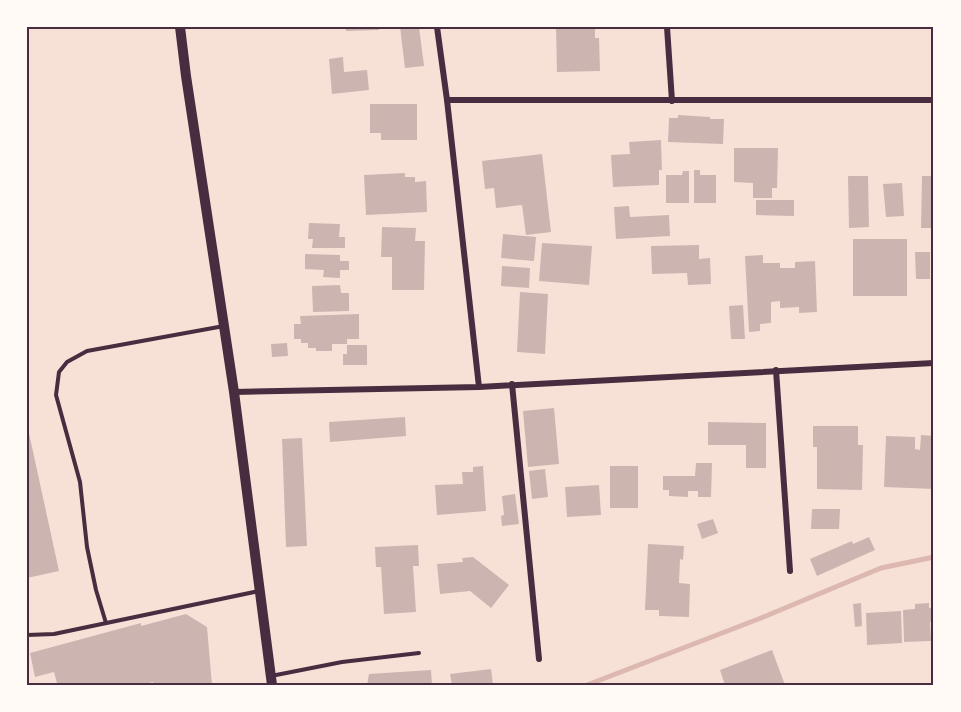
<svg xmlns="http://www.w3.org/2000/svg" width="961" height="712" font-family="'Sofia Sans Condensed',sans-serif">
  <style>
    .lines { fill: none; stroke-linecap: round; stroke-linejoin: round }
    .stream { stroke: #dcb8b0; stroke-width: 5 }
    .building { fill: #ccb4b1 }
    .service { stroke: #4a2c40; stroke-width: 4 }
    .minor { stroke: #4a2c40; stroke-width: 6 }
    .secondary { stroke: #4a2c40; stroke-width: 10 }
    .neatline { fill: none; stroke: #4a2c40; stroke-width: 2 }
  </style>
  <rect width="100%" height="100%" fill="#f7e1d7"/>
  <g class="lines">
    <!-- stream -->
    <polyline class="stream" points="587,685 761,618 881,568 934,557"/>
  </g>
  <!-- building -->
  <g class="building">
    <polygon points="346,27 379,27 379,30 346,31"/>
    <polygon points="400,27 419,27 424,66 405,68"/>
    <polygon points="556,27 595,27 595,38 599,38 600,71 557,72"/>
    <polygon points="343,57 344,72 367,70 369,90 332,94 329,59"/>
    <polygon points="370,104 417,104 417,140 381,140 381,133 370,133"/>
    <polygon points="678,115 710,117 710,119 724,119 723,144 668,142 669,118 678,118"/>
    <polygon points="661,140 662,170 659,170 659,185 613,187 611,155 630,154 629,142"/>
    <polygon points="734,148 778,148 777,188 772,188 772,198 753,198 753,183 734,182"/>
    <polygon points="542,154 551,232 526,235 522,205 496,208 494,188 485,189 482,161"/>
    <polygon points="694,170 700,170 700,175 716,175 716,203 694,203"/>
    <polygon points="683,171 689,171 689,203 666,203 666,175 682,175"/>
    <polygon points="405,173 405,177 415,177 415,182 426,181 427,212 366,215 364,175"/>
    <polygon points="848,176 868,176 869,227 849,228"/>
    <polygon points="922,176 934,176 934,228 921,228"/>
    <polygon points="902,183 904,216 886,217 883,184"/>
    <polygon points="756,200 794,200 794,216 756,215"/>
    <polygon points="629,206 630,217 669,215 670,236 616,239 614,207"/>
    <polygon points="309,223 340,224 339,237 345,237 345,248 312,248 313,239 308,239"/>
    <polygon points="382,227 416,228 415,241 425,241 424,290 392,290 392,257 381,257"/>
    <polygon points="503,234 536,237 534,261 501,258"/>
    <rect x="853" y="239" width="54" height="57"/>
    <polygon points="542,243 592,246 589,285 539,281"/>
    <polygon points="699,245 699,259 710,258 711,284 688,285 687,273 652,274 651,246"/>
    <polygon points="915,252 930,252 930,279 916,279"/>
    <polygon points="305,254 340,255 340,261 349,261 349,270 340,270 340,278 323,277 324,270 305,269"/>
    <polygon points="763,255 763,263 780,263 780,268 795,268 795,262 815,261 817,312 799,313 799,307 780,308 780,301 771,302 771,323 760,324 760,331 749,332 745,256"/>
    <polygon points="502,266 530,268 529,288 501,286"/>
    <polygon points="340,285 341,293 349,293 349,311 313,312 312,286"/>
    <polygon points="520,292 548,294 545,354 517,352"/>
    <polygon points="743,305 745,339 731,339 729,306"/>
    <polygon points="359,314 359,339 347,339 347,344 332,344 332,351 316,351 316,348 308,348 308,343 301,343 301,339 294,339 294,324 301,324 300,316"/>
    <polygon points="287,343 288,356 272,357 271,344"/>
    <polygon points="347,345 367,345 367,365 343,365 343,354 347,354"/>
    <polygon points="554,408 559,464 528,467 523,411"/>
    <polygon points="405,417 406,436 330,442 329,422"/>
    <polygon points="708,422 766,423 766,468 746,468 746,445 708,445"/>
    <polygon points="27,424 59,571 27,578"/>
    <polygon points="813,426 858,426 858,445 863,445 862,490 817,489 817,447 813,447"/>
    <polygon points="921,435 934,436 934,489 884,487 886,436 915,437 915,449 920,450"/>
    <polygon points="302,438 307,546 286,547 282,439"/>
    <polygon points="696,463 712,463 711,497 698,497 698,491 688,491 688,497 669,496 669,490 663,490 663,476 695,476"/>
    <polygon points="483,466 486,511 437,515 435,485 463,484 462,472 473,472 473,467"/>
    <rect x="610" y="466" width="28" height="42"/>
    <polygon points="545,469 548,497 532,499 529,471"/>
    <polygon points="599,485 601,515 567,517 565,487"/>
    <polygon points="515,494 519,524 502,526 501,516 504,515 502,496"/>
    <polygon points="812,509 840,509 839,529 811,529"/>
    <polygon points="713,519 718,533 702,539 697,524"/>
    <polygon points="869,537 875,550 817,576 810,559 852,541 853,544"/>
    <polygon points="648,544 684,546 683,560 680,559 679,583 690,584 689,617 659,616 659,610 645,610"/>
    <polygon points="418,545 419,566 413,566 416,612 384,614 381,567 376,567 375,547"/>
    <polygon points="473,557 509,585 491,608 470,591 440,594 437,564 463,562 462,558"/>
    <polygon points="861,603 862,626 855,627 853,604"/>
    <polygon points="929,603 929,608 934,608 934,622 930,622 931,641 904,642 903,610 915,609 915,604"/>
    <polygon points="901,611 902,643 867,645 866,613"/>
    <polygon points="186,614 207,627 212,685 153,685 153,682 140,685 53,685 57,683 54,672 35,677 30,653 141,623 141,626"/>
    <polygon points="772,650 785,685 725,685 720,670"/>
    <polygon points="491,669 493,685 452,685 450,674"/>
    <polygon points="431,670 432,685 367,685 369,674"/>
  </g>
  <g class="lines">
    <!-- service -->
    <g class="service">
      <polyline points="106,623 96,590 87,547 80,482 56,395 59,372 67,362 87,351 224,326"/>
      <polyline points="27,635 54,634 259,591"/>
      <polyline points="271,676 342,662 419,653"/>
    </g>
    <!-- minor -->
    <g class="minor">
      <polyline points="437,27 447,100 479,387"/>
      <polyline points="667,27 672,101"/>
      <polyline points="447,100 934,100"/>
      <polyline points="776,370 790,571"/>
      <polyline points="512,384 539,659"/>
      <polyline points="234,392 479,387 934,363"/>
    </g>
    <!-- secondary -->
    <polyline class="secondary" points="180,27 186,76 234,392 272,685"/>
  </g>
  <!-- border -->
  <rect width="961" height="712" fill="none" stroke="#fffaf5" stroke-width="57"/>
  <rect x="28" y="28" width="904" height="656" class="neatline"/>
</svg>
